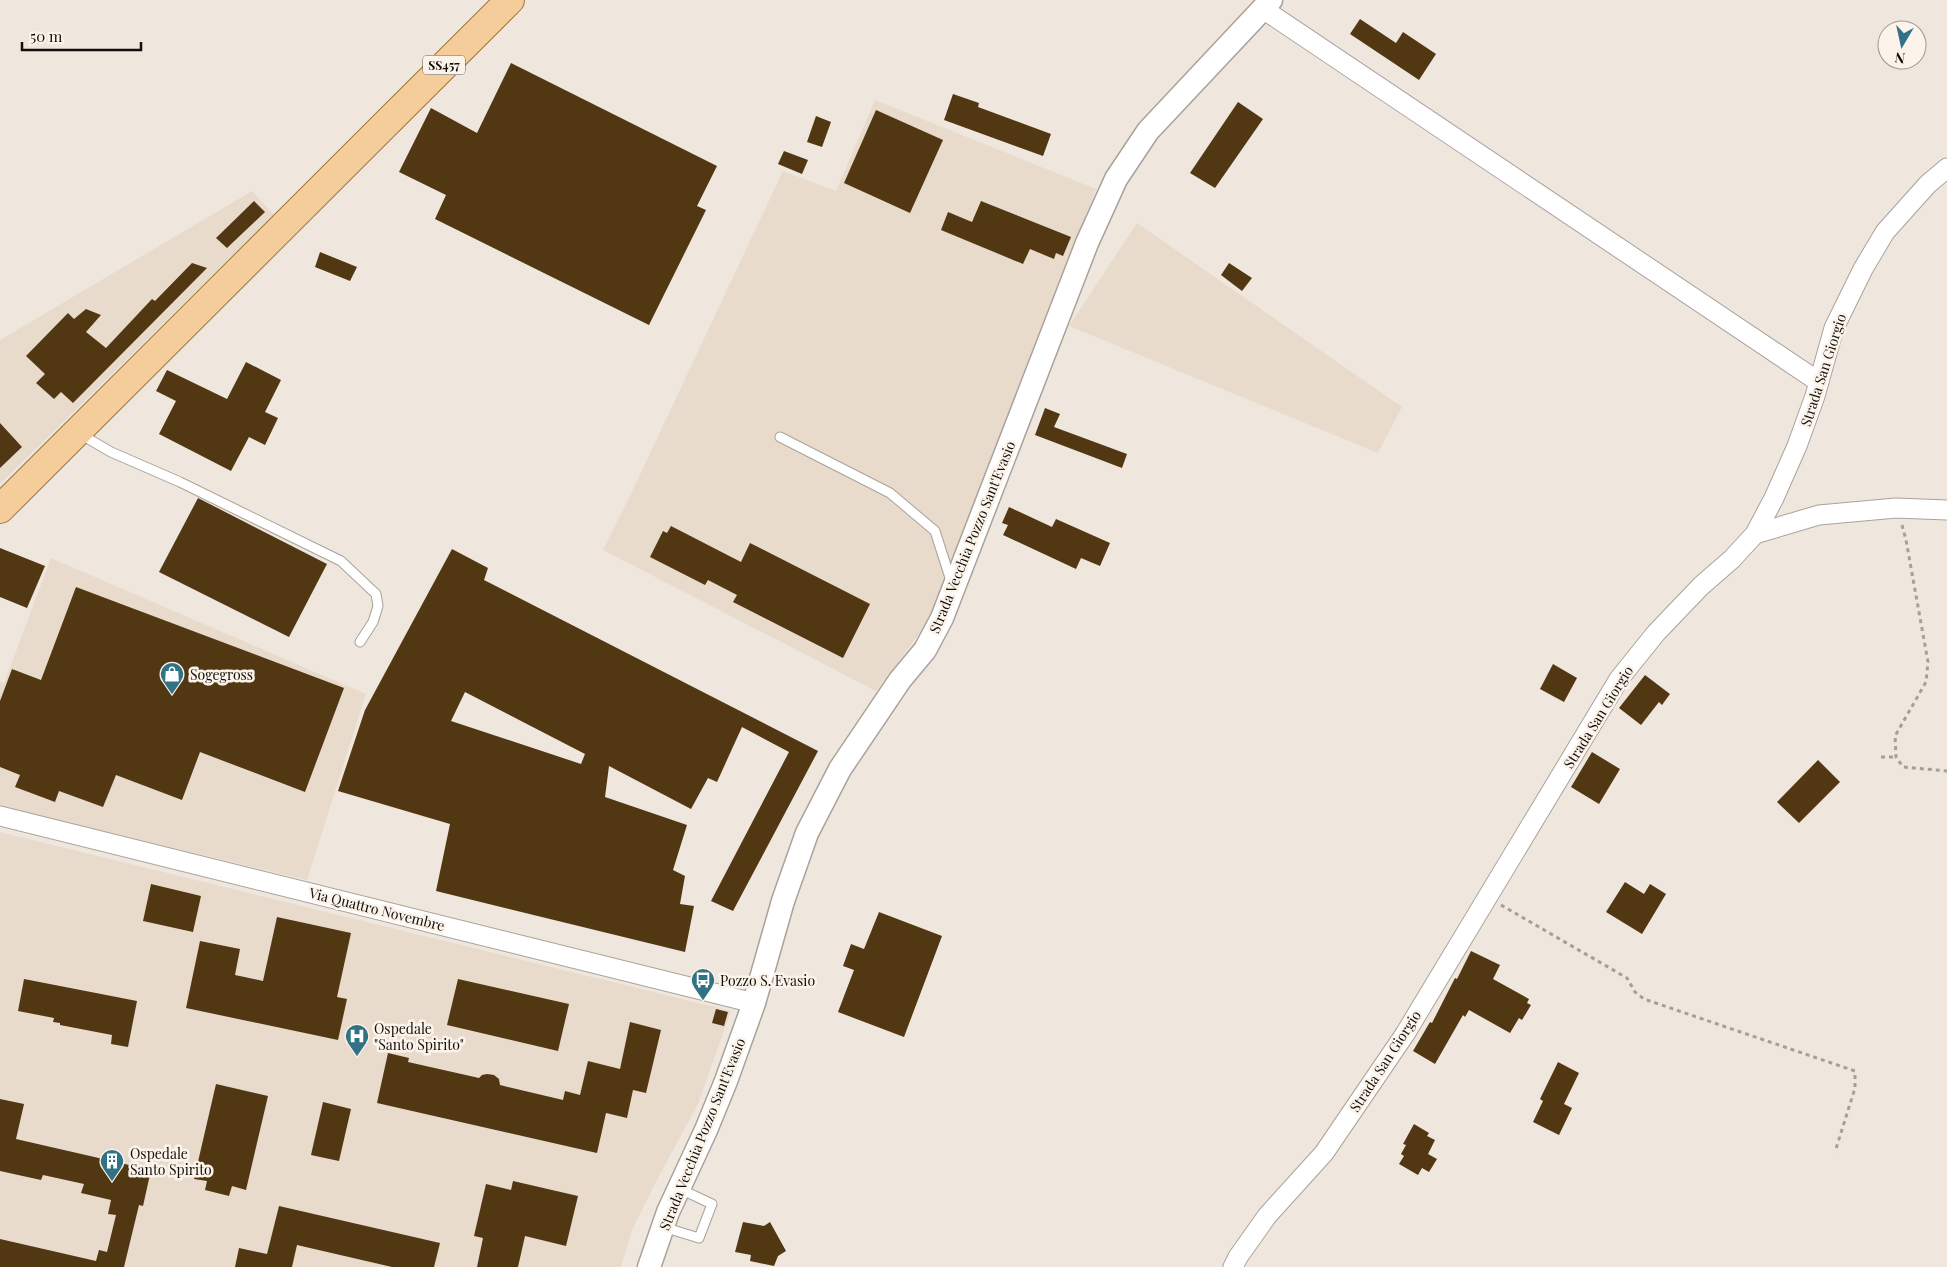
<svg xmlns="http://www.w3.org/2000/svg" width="1947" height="1267" font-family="'Playfair Display',serif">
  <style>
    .built { fill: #e8dbcc }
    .building { fill: #523713; fill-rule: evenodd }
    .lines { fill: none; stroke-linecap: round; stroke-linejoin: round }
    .service-casing { stroke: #aaa29a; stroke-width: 11 }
    .minor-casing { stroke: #aaa29a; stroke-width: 21 }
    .tertiary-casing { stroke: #aaa29a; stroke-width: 25 }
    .primary-casing { stroke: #a1753e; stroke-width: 30 }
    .path { stroke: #a59f98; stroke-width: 3; stroke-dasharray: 4 4; stroke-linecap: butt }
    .service { stroke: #fff; stroke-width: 9 }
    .minor { stroke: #fff; stroke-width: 19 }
    .tertiary { stroke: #fff; stroke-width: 22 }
    .primary { stroke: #f5cd9b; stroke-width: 28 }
    .labels { text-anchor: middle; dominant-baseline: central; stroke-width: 5; stroke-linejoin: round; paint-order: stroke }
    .shield { fill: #fcf4eb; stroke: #58534e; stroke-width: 1 }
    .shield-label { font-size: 12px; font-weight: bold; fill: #110e0b }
    .street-label { font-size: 14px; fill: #110e0b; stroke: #fcf4eb }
    .poi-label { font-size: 14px; fill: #110e0b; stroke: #fcf4eb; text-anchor: start }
  </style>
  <rect width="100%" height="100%" fill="#efe7de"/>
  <!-- built -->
  <g class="built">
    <polygon points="875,100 1096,189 928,622 876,691 603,550 637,481 783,171 836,191"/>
    <polygon points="252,191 274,215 0,484 0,340"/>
    <polygon points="1137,223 1402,407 1378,453 1069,326"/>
    <polygon points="51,558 366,694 307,880 0,806 0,682 4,683"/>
    <polygon points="0,832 731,1011 698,1104 659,1176 632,1230 621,1267 0,1267"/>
  </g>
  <!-- building -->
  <g class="building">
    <polygon points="1360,19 1396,43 1403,32 1436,54 1419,80 1350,34"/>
    <polygon points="511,63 717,166 697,206 706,210 649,325 435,219 446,195 399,172 431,108 477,133"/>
    <polygon points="953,94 979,103 978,107 1051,134 1043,156 944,120"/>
    <polygon points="1238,102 1263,119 1215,188 1190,173"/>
    <polygon points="876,110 943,140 910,213 844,183"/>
    <polygon points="816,116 831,122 822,147 807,142"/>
    <polygon points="784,151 808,160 802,174 778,164"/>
    <polygon points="254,201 265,212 227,248 216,238"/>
    <polygon points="981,201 1071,237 1063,256 1056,253 1054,259 1030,249 1023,264 941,230 948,212 972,222"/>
    <polygon points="320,252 357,267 350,281 315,267"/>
    <polygon points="192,263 207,268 73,403 61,392 54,399 36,383 45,374 26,356 68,313 74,319 86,309 101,315 86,332 106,348 152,299 155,301"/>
    <polygon points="1229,263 1252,278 1242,291 1221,275"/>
    <polygon points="246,362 281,380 265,412 278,418 265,445 249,437 231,471 159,434 176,401 156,391 167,370 227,399"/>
    <polygon points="1045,408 1060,414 1054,427 1127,454 1122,468 1035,435"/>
    <polygon points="0,423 22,447 0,468"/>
    <polygon points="198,498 327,564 289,637 159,572"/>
    <polygon points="1009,507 1052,527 1056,519 1110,543 1100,566 1081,558 1076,569 1003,535 1008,525 1002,523"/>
    <polygon points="671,526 741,562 750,543 870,604 843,658 733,602 737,595 708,580 705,585 650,557 663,531 667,533"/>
    <polygon points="0,548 45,566 27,608 0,597"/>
    <path d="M452,549l36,19 -4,12 334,171 -85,160 -22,-10 78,-149 -47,-25 -25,55 -9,-4 -17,31 -82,-43 -4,31 82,28 -14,45 12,6 -5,28 14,2 -9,46 -249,-61 14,-67 -112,-33 27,-81zM465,692l120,62 -4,10 -130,-43z"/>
    <polygon points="76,587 344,688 305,792 200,752 182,800 116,775 103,807 59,791 55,802 15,787 20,775 0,767 0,701 12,669 41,680"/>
    <polygon points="1553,664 1577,678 1564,702 1540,689"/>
    <polygon points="1645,675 1670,694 1662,705 1659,702 1641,725 1619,708"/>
    <polygon points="1592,752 1620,769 1599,804 1571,787"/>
    <polygon points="1818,760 1840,782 1799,823 1777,802"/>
    <polygon points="1625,882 1644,894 1650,884 1666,894 1642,934 1606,912"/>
    <polygon points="151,884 201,896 193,932 143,921"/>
    <polygon points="879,912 942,936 904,1037 838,1012 854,970 843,966 851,944 864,949"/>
    <polygon points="277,917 351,933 337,997 347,999 338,1040 186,1008 200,941 240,949 235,975 263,981"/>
    <polygon points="1471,951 1500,965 1493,979 1529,999 1527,1003 1531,1005 1522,1020 1519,1018 1510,1033 1469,1010 1465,1017 1463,1015 1435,1064 1413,1051 1430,1022 1432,1023 1455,978 1457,979"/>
    <polygon points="24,979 137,1001 128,1047 111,1044 112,1035 60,1025 60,1023 53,1022 54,1018 18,1011"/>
    <polygon points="458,979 569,1004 558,1051 447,1025"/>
    <polygon points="716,1009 728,1012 724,1026 712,1023"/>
    <polygon points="630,1022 661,1030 646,1093 633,1090 627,1118 606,1113 597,1153 377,1103 388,1053 409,1058 408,1062 479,1078 482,1075 487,1074 494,1075 499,1079 500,1085 563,1100 565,1091 580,1095 588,1061 620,1069"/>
    <polygon points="1558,1062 1579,1073 1564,1104 1572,1108 1559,1135 1533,1122 1543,1101 1540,1099"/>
    <polygon points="216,1084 268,1096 246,1190 232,1186 229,1196 205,1190 207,1181 194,1179"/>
    <polygon points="0,1099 24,1104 16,1139 151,1170 143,1206 139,1205 124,1267 0,1267 0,1239 96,1261 99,1250 107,1252 116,1215 108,1214 111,1200 81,1193 84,1184 43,1175 41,1180 0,1171"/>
    <polygon points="323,1102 351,1109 339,1161 311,1155"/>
    <polygon points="1414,1124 1429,1133 1427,1136 1435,1140 1428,1154 1437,1159 1429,1172 1422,1168 1418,1175 1399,1164 1404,1156 1401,1154 1406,1145 1403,1144"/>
    <polygon points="513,1181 578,1196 566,1246 525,1236 518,1267 477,1267 483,1238 474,1236 486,1184 511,1190"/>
    <polygon points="279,1206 440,1243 434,1267 392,1267 297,1245 292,1267 235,1267 239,1248 267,1254"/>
    <polygon points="743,1222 764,1226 770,1222 786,1251 778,1256 774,1266 750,1261 751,1255 735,1252"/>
  </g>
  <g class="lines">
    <!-- service casing -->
    <g class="service-casing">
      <g id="service">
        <polyline points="80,434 111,452 180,482 341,561 376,594 378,606 373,622 360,642"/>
        <polyline points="780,437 890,493 935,531 951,581"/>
        <polyline points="663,1227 699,1238 712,1204 678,1188"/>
      </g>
    </g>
    <!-- minor casing -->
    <g class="minor-casing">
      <g id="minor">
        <polyline points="1263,9 1819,382"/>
        <polyline points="1755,534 1819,515 1896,508 1947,510"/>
        <polyline points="0,816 754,1003"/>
        <polyline points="1233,1267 1238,1257 1267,1216 1324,1153 1405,1034 1619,679 1656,633 1701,586 1732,559 1755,534 1774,498 1797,446 1815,396 1834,328 1863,269 1885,232 1928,184 1947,168"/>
      </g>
    </g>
    <!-- tertiary casing -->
    <g class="tertiary-casing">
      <polyline id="tertiary" points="649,1267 668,1212 706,1130 726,1081 754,1003 783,901 807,833 840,769 900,680 925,650 942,618 1087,243 1116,179 1148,131 1271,0"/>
    </g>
    <!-- primary casing -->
    <g class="primary-casing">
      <polyline id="primary" points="0,509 510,0"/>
    </g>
    <!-- path -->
    <g class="path">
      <polyline points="1902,525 1906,540 1928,662 1926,682 1895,736 1896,757 1903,767 1947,771"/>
      <polyline points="1881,757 1896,757"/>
      <polyline points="1501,905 1627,978 1635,992 1644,999 1855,1071 1855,1088 1835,1152"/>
    </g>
    <!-- service -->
    <use href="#service" class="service"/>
    <!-- minor -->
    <use href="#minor" class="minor"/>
    <!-- tertiary -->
    <use href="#tertiary" class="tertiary"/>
    <!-- primary -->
    <use href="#primary" class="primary"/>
  </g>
  <!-- icons -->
  <defs>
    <g id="shop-pin" transform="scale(1.25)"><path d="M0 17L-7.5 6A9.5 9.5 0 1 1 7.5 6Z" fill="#317285" stroke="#fcf4eb"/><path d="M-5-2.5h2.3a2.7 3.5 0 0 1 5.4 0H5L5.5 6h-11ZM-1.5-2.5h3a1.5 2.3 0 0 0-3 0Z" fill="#fff"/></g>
    <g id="bus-pin" transform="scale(1.25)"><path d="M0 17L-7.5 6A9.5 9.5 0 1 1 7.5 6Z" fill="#317285" stroke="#fcf4eb"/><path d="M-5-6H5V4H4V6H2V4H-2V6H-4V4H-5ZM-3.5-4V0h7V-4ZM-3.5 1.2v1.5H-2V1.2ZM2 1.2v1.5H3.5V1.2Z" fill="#fff"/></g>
    <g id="hospital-pin" transform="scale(1.25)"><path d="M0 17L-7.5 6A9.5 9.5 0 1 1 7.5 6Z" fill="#317285" stroke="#fcf4eb"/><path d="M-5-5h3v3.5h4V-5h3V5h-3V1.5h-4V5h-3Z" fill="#fff"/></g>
    <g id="building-pin" transform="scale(1.25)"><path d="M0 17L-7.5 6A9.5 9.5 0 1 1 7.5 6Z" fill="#317285" stroke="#fcf4eb"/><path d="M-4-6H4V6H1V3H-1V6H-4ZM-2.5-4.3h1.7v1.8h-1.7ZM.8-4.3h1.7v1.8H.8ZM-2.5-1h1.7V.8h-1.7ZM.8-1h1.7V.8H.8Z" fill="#fff"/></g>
  </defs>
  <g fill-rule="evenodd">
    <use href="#shop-pin" x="172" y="674"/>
    <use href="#bus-pin" x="703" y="980"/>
    <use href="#hospital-pin" x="357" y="1036"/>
    <use href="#building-pin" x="112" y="1161"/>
  </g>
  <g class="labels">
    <!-- shield labels -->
    <rect class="shield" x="423" y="55.5" width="42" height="19" rx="4"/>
    <g class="shield-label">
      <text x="444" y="65">SS457</text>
    </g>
    <!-- street labels -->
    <g class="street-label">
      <text transform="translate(1823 370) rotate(-72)">Strada San Giorgio</text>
      <text transform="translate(972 537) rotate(-68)">Strada Vecchia Pozzo Sant'Evasio</text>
      <text transform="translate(1598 717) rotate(-58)">Strada San Giorgio</text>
      <text transform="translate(377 909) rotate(14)">Via Quattro Novembre</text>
      <text transform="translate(1385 1061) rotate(-57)">Strada San Giorgio</text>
      <text transform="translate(702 1134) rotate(-68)">Strada Vecchia Pozzo Sant'Evasio</text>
    </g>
    <!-- poi labels -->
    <g class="poi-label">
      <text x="190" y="674">Sogegross</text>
      <text x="720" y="980">Pozzo S. Evasio</text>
      <text x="374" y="1028">Ospedale<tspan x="374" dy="16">"Santo Spirito"</tspan></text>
      <text x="130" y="1153">Ospedale<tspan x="130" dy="16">Santo Spirito</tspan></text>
    </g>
  </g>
  <!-- north arrow -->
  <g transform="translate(1902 45) rotate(189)"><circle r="24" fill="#fcf4eb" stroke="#9e9891"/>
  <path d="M0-4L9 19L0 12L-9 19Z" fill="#317285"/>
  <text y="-8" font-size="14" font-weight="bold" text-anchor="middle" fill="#110e0b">N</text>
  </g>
  <!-- scale -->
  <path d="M22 42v8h119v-8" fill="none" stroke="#110e0b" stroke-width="2.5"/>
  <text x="30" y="42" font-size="15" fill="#110e0b" stroke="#fcf4eb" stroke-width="4" paint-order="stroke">50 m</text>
</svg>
